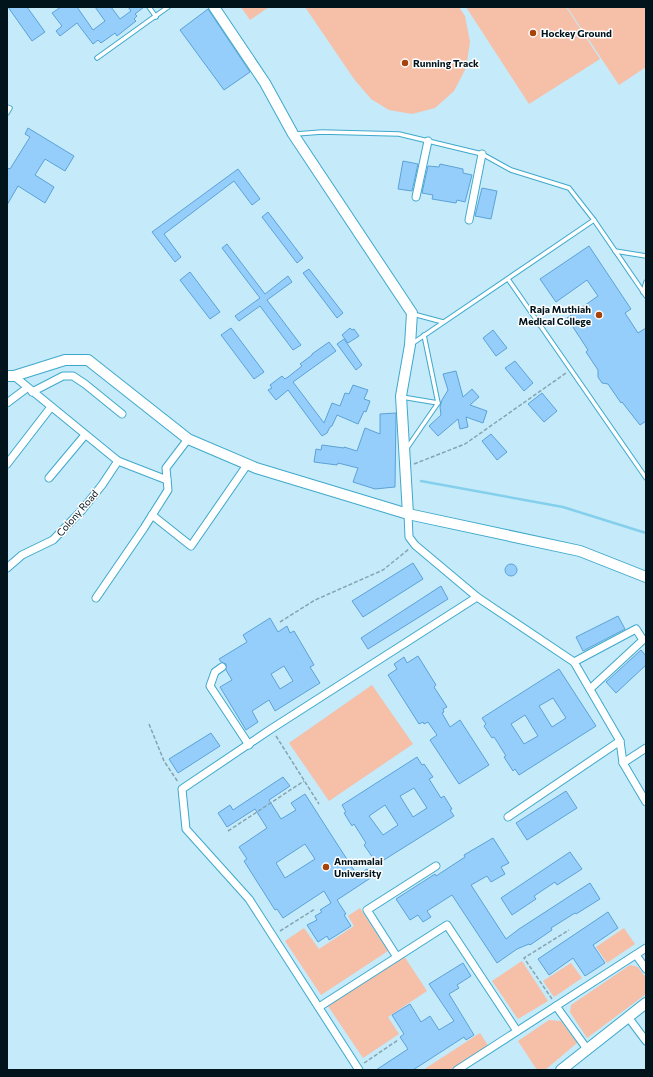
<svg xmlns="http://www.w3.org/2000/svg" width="653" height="1077" font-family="Commissioner,sans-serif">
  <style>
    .green { fill: #f6bfa8 }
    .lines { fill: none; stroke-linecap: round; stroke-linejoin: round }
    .stream { stroke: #84d0ec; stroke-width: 2.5 }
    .building { fill: #96cefb; stroke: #5ba2d8; fill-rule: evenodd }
    .lane-casing { stroke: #3ea9cc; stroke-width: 5.5 }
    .street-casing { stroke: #3ea9cc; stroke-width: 9 }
    .secondary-casing { stroke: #3ea9cc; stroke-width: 12 }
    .path { stroke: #84a4b0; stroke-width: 1.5; stroke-dasharray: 4 2; stroke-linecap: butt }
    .lane { stroke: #fff; stroke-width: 3.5 }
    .street { stroke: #fff; stroke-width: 7 }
    .secondary { stroke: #fff; stroke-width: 10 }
    .poi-dot { fill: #a6430b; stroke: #fff; stroke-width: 1.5 }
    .labels { text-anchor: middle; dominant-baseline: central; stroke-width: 3; stroke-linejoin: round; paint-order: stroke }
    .poi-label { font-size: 10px; font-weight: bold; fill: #01141c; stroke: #fff; text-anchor: start }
    .street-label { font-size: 10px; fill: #01141c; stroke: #fff }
  </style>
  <rect width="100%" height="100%" fill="#c5eaf9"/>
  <!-- green -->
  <g class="green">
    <polygon points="241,7 269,7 250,20"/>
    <polygon points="305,7 459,7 465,16 470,42 466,68 454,91 435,108 412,114 389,110 371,99 354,79"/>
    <polygon points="466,7 566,7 600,59 529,104"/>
    <polygon points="567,7 646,7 646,67 619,85"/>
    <polygon points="372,685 413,744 329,801 289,743"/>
    <polygon points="360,908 388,951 321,995 285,941 304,928 319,949 354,926 348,916"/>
    <polygon points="624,928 635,944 607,963 596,947"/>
    <polygon points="404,956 427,991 388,1017 399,1034 363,1058 328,1006"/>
    <polygon points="522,961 548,1001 518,1019 492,981"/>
    <polygon points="571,963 582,978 554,997 543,981"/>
    <polygon points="630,965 638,967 646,978 646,994 587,1038 570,1012 571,1005"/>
    <polygon points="549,1020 561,1021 577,1043 545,1070 537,1070 518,1041"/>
    <polygon points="480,1033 489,1047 453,1070 423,1070"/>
  </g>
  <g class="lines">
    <!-- stream -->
    <polyline class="stream" points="421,481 563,507 646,533"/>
  </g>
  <!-- building -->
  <g class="building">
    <polygon points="8,7 27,7 45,32 32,41"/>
    <polygon points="61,7 77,7 93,30 105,21 95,7 111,7 120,19 131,11 128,7 144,7 135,14 137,16 134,19 136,21 117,36 115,33 101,43 98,40 93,44 77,23 60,36 56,31 62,26 52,13"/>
    <polygon points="208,9 250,72 224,90 180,30"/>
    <polygon points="28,128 74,156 65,171 45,159 35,175 54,187 45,203 18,186 7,205 7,168 10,169 30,137 25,134"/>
    <polygon points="403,161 418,164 412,191 398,189"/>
    <polygon points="440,164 463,169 463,173 472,175 465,202 457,200 456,203 432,199 433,195 422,193 428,166 439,167"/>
    <polygon points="238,169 260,199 252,205 234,181 164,234 181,257 175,262 152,232"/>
    <polygon points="482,188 497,191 491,219 475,216"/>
    <polygon points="268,212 303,258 297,263 262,217"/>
    <polygon points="227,244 265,294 288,276 292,282 267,300 301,345 293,350 260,306 239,321 235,316 260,298 222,248"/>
    <polygon points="589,246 631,309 625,313 638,333 646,328 646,421 640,425 622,402 621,403 608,384 602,383 598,377 598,370 586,352 588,350 567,318 598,296 587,280 556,302 540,279"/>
    <polygon points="309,269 343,313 337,318 303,273"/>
    <polygon points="190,272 220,312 210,319 180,280"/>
    <polygon points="231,328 264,372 254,379 221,335"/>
    <polygon points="350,328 352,330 354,329 359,336 348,343 342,335"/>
    <polygon points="493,330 507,348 496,356 483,338"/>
    <polygon points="344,339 362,365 356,370 337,344"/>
    <polygon points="329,342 336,351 293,382 324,423 332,403 340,406 345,393 349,394 353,385 368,390 364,399 370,401 366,412 364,411 358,424 337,415 332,426 330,427 327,433 322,436 288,390 276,400 268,390 272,388 270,385 282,376 285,379 288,377 302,366 300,364 312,355 312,354"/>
    <polygon points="515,361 533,383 524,391 505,368"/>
    <polygon points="456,371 463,397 472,389 479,397 470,405 487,411 483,423 466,417 468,427 460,429 458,419 438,436 429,426 441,415 440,407 442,400 448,390 443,374"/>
    <polygon points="542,393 557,411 544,422 528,404"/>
    <polygon points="396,413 395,487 375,489 353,482 358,468 338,463 337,465 314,462 316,449 321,450 322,445 344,448 344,447 357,451 365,428 380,434 380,414"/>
    <polygon points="491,434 507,452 497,460 482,441"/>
    <polygon points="413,563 423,579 363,617 352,601"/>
    <circle cx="511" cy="570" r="6"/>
    <polygon points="441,586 448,599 368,649 361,638"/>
    <polygon points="618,616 625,629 583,651 576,637"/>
    <path d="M270,618l8,14 9,-6 3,7 4,-2 20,34 -4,2 10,16 -45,28 -6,-11 -17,11 6,11 -12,8 -26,-43 12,-7 -6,-10v-6l-5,-2 -2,-3 28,-17 -4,-7zM284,666l9,15 -13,8 -9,-15z"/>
    <polygon points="641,650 646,656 646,665 616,693 606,682"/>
    <polygon points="418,656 436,685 434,687 447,707 443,709 444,712 442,713 450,727 460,720 489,765 459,784 430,740 437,735 428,722 424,724 423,722 419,724 388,675 397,669 394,664 404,657 407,663"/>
    <path d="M559,669l37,57 -77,49 -4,-6 -2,2 -9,-14 2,-1 -8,-13 -4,-6 -2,1 -8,-12 2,-2 -4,-6zM553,698l13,20 -14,9 -13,-21zM525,715l13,21 -14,8 -13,-20z"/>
    <polygon points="211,733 220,746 178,773 169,759"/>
    <path d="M417,757l5,8 2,-1 9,13 -4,2 12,19 3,-2 8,13 -2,1 4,6 -75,47 -4,-6 -2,1 -9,-13 2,-2 -12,-19 -2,2 -8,-13 2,-1 -4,-7zM414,788l13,20 -14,9 -13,-21zM385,805l13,20 -15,10 -14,-19z"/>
    <path d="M283,777l7,9 -21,14 12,19 15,-9 -5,-7 14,-9 52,81 10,-6 5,8 -35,23 9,14 -2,1 7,11 -22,14 -2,-4 -9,6 -11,-17 10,-5 -2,-4 7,-4 -2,-2 11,-7 -7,-12 -41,27 -6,-9 -2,1 -31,-49 3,-2 -8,-12 28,-19 -12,-19 -28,18 -9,-14 12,-8 3,5zM305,844l10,15 -30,19 -9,-15z"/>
    <polygon points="566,791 577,808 527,840 516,823"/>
    <polygon points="493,838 509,863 501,867 505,874 491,882 487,876 471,885 506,939 519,929 590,883 600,899 576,914 575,913 551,928 552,930 530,945 529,944 517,949 497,963 452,895 427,911 431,917 423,922 418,915 410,920 396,899 435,874 436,876 465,857 464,855"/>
    <polygon points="570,852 582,869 557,885 555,882 534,896 536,899 512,915 501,898"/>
    <polygon points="608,912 618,928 593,945 605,963 585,976 573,958 549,975 538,959"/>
    <polygon points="463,963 471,976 457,985 459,988 449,994 474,1035 466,1040 464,1037 413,1070 376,1070 408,1049 400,1037 404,1034 392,1015 410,1004 421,1022 430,1016 439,1030 454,1021 429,984"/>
  </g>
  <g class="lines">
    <!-- lane casing -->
    <g class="lane-casing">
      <g id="lane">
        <polyline points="149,7 156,17"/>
        <polyline points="97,58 168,7"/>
        <polyline points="7,107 10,108 7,113"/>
        <polyline points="296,134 322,132 399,134 482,154 511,170 569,188 594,220"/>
        <polyline points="615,251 646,256"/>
        <polyline points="508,279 646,478"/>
        <polyline points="643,292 646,282"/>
        <polyline points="413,314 443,322"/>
        <polyline points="413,343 594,220 646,296"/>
        <polyline points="402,397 438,403"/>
        <polyline points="407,448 438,403 424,335"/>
      </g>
    </g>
    <!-- street casing -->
    <g class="street-casing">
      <g id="street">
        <polyline points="416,197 428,141"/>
        <polyline points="469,220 482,154"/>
        <polyline points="32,392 63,376 73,376 85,384 122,414"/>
        <polyline points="7,403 27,388"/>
        <polyline points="118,461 167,480"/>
        <polyline points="7,464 51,407"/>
        <polyline points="49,478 85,435"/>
        <polyline points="408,514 409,537 415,545 477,597 574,662 620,741 623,763 646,802"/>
        <polyline points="152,515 191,546 247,465"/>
        <polyline points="7,568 22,555 53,540 82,510 102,485 118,461 14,376"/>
        <polyline points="96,598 144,528 168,490 166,468 188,439"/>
        <polyline points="574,662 636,629 643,640 590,689"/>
        <polyline points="222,667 215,672 210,686 249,745"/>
        <polyline points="623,763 646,748"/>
        <polyline points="508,817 620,741"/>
        <polyline points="636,955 646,969"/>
        <polyline points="397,957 367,910 436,866"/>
        <polyline points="556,1006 587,1049"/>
        <polyline points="319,1007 447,925 517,1031"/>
        <polyline points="628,1017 646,1041"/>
        <polyline points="359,1070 249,899 186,829 182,789 271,729 477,597"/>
        <polyline points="457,1070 646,948"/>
      </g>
    </g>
    <!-- secondary casing -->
    <g class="secondary-casing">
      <g id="secondary">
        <polyline points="214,7 265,83 293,134 412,313 410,345 401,396 408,514"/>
        <polyline points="7,376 14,376 65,360 88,360 188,439 256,468 408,514 580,551 646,577"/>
        <polyline points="561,1070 646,1003"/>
      </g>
    </g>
    <!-- path -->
    <g class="path">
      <polyline points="414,464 465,444 566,373"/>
      <polyline points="280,622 315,600 383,570 409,549"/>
      <polyline points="149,724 164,761 178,782"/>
      <polyline points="276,736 319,804"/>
      <polyline points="228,831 304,781"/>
      <polyline points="280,931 315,909"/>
      <polyline points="552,999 524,958 569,930"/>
      <polyline points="364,1063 398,1040"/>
    </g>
    <!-- lane -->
    <use href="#lane" class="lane"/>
    <!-- street -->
    <use href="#street" class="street"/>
    <!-- secondary -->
    <use href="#secondary" class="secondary"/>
  </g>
  <!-- markers -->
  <g class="poi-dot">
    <circle cx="533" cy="33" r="4"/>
    <circle cx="405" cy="63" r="4"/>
    <circle cx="599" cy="315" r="4"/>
    <circle cx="326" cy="867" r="4"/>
  </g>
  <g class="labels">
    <!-- poi labels -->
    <g class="poi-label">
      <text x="541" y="33">Hockey Ground</text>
      <text x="413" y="63">Running Track</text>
      <text x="591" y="309" text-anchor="end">Raja Muthiah<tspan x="591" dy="12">Medical College</tspan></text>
      <text x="334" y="861">Annamalai<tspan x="334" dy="12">University</tspan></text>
    </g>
    <!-- street labels -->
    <g class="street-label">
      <text transform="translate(77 513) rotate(-49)">Colony Road</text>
    </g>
  </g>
  <!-- border -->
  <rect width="653" height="1077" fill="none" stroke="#01141c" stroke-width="16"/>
</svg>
